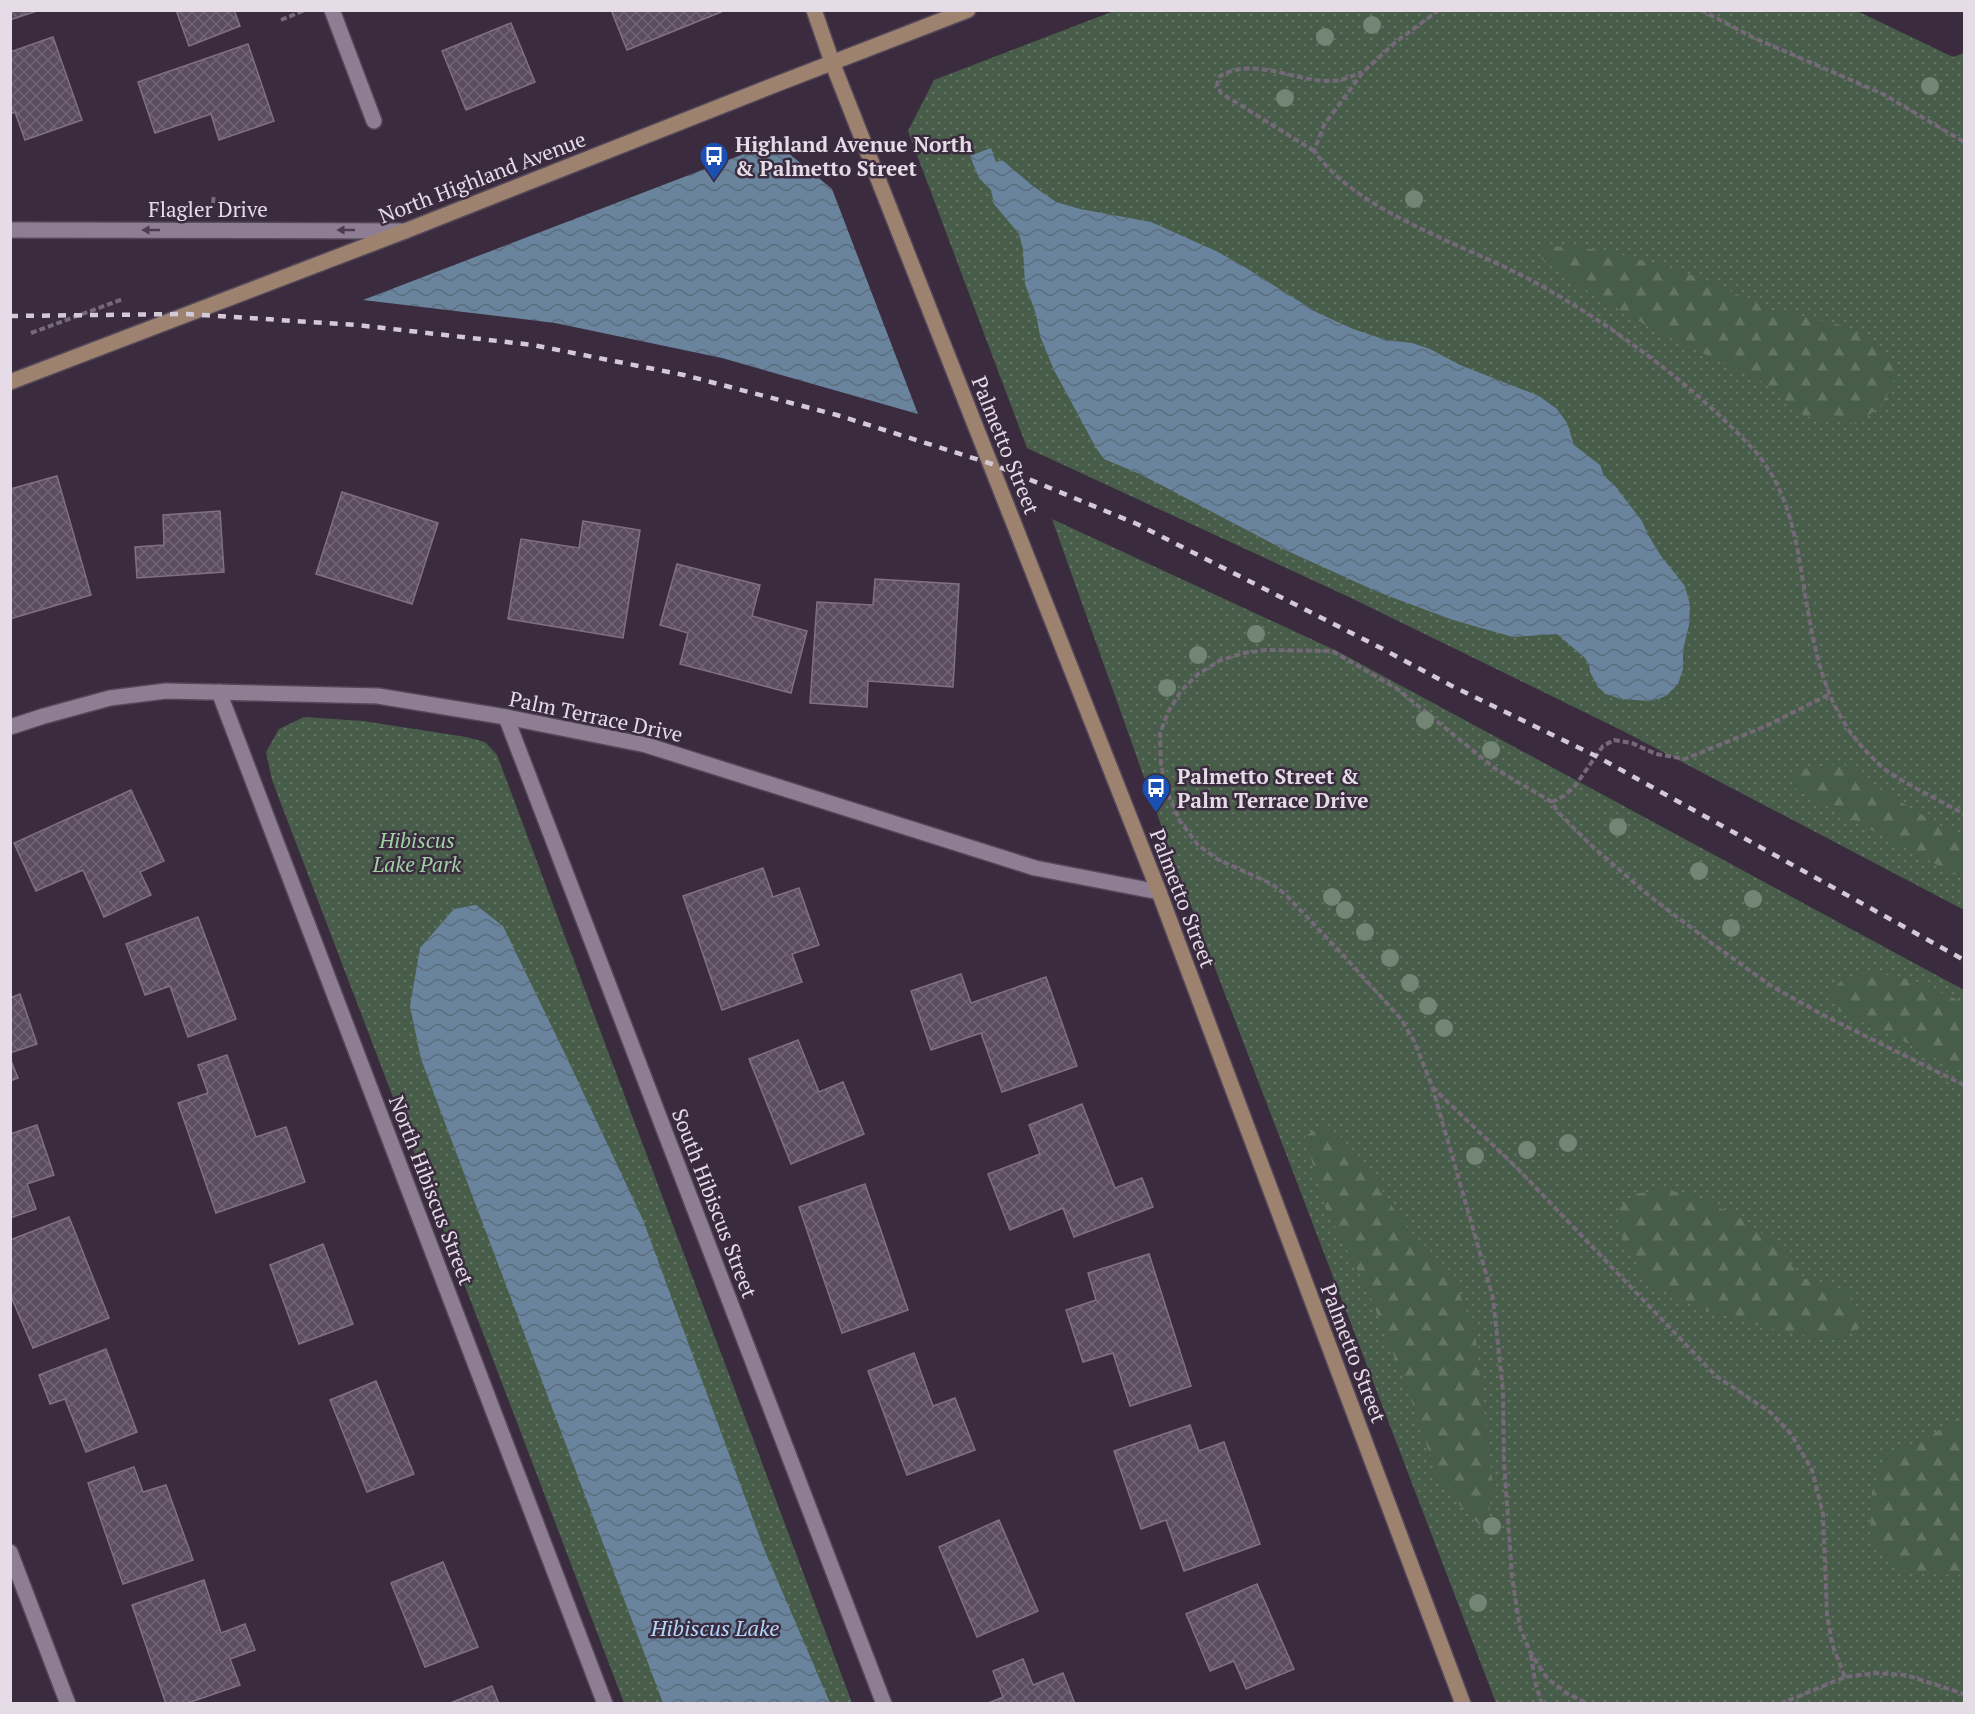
<svg xmlns="http://www.w3.org/2000/svg" width="1975" height="1714" font-family="'PT Serif',serif">
  <style>
    .grass { fill: url(#grass-dots) }
    .forest { fill: url(#forest-firs) }
    .water { fill: url(#water-waves) }
    .building { fill: url(#building-cross-hatch); stroke: #807084; stroke-width: 1.5 }
    .lines { fill: none; stroke-linecap: round; stroke-linejoin: round }
    .street-casing { stroke: #544858; stroke-width: 18 }
    .secondary-casing { stroke: #544858; stroke-width: 18 }
    .path { stroke: #756878; stroke-width: 4; stroke-dasharray: 6 3; stroke-linecap: butt }
    .street { stroke: #8e7e93; stroke-width: 15 }
    .secondary { stroke: #9e8270; stroke-width: 15 }
    .rail { stroke: #d4cad7; stroke-width: 4.5; stroke-dasharray: 8 8; stroke-linecap: butt }
    .tree { fill: #738676 }
    .oneway { fill: #4b3c4f }
    .labels { text-anchor: middle; dominant-baseline: central; stroke-width: 5; stroke-linejoin: round; paint-order: stroke }
    .poi-label { font-size: 21px; font-weight: bold; fill: #e5dce8; stroke: #3a2c3e; text-anchor: start }
    .street-label { font-size: 21px; fill: #e5dce8; stroke: #3a2c3e }
    .park-label { font-size: 21px; font-style: italic; fill: #a1d0a3; stroke: #3a2c3e }
    .water-label { font-size: 22px; font-style: italic; fill: #b0d5f8; stroke: #3a2c3e }
  </style>
  <defs>
    <pattern id="grass-dots" width="8" height="8" patternUnits="userSpaceOnUse" patternTransform="scale(1.5)"><rect width="8" height="8" fill="#485d49"/><path d="M2 2h.1M6 6h.1" fill="none" stroke="#627463" stroke-width="1.8" stroke-linecap="round"/></pattern>
    <pattern id="forest-firs" width="22" height="20" patternUnits="userSpaceOnUse" patternTransform="scale(1.5)"><rect width="22" height="20" fill="#485d49"/><path d="M5 1l3.5 6h-7zM16 11l3.5 6h-7z" fill="#627463"/></pattern>
    <pattern id="water-waves" width="16" height="10" patternUnits="userSpaceOnUse" patternTransform="scale(1.5)"><rect width="16" height="10" fill="#69849c"/><path d="M0 5q4-4 8 0t8 0" fill="none" stroke="#5c6d7e"/></pattern>
    <pattern id="building-cross-hatch" width="8" height="8" patternUnits="userSpaceOnUse" patternTransform="scale(1.5)"><rect width="8" height="8" fill="#5b4c60"/><path d="M0 0l8 8M0 8l8-8" fill="none" stroke="#726577"/></pattern>
  </defs>
  <rect width="100%" height="100%" fill="#3a2c3e"/>
  <!-- grass -->
  <g class="grass">
    <polygon points="1114,11 1857,11 1953,57 1964,53 1964,910 1623,731 1349,597 1027,448 908,131 934,80"/>
    <polygon points="1052,519 1337,651 1964,990 1964,1703 1496,1703 1171,853"/>
    <polygon points="304,717 363,721 466,737 485,742 497,755 852,1703 624,1703 272,780 266,752 279,729"/>
  </g>
  <!-- forest -->
  <g class="forest">
    <polygon points="1551,246 1603,250 1648,262 1704,279 1772,310 1841,325 1879,345 1898,370 1884,403 1858,424 1804,416 1763,382 1654,330 1566,278 1541,258 1541,247"/>
    <polygon points="1843,764 1884,792 1964,840 1964,879 1798,791 1791,778 1808,767"/>
    <polygon points="1870,972 1913,980 1964,1003 1964,1073 1904,1041 1840,1011 1829,994 1843,979"/>
    <polygon points="1320,1125 1341,1137 1373,1177 1403,1223 1451,1273 1475,1332 1493,1488 1488,1516 1480,1525 1463,1509 1438,1478 1409,1393 1368,1291 1325,1207 1305,1137"/>
    <polygon points="1667,1189 1707,1202 1746,1221 1778,1246 1801,1277 1847,1292 1864,1326 1830,1341 1760,1326 1694,1306 1648,1282 1624,1242 1616,1212 1634,1194"/>
    <polygon points="1964,1414 1964,1575 1909,1573 1882,1556 1870,1537 1872,1492 1885,1455 1919,1443"/>
  </g>
  <!-- water -->
  <g class="water">
    <polygon points="775,142 832,189 918,414 722,358 555,323 363,300"/>
    <polygon points="991,148 996,162 1002,160 1033,186 1056,202 1080,209 1151,222 1216,251 1243,266 1318,313 1353,329 1386,340 1412,343 1430,349 1460,365 1539,396 1557,409 1567,423 1574,445 1600,465 1604,476 1615,486 1642,521 1647,533 1661,556 1685,586 1690,605 1689,625 1683,650 1683,669 1678,684 1666,696 1650,701 1621,699 1606,694 1598,687 1590,672 1589,664 1584,657 1557,634 1513,637 1453,620 1378,592 1281,548 1140,474 1104,459 1096,448 1054,370 1040,336 1036,314 1025,284 1023,249 1019,234 994,204 991,190 979,178 970,156"/>
    <polygon points="476,905 503,926 566,1056 643,1220 764,1549 830,1703 663,1703 421,1059 410,1006 420,948 454,909"/>
  </g>
  <!-- building -->
  <g class="building">
    <polygon points="10,10 37,10 37,11 10,20"/>
    <polygon points="176,10 234,10 240,26 189,46"/>
    <polygon points="611,10 720,10 721,12 627,50"/>
    <polygon points="511,23 535,82 466,110 442,51"/>
    <polygon points="53,37 82,120 25,140 15,112 10,114 10,52"/>
    <polygon points="248,44 274,121 219,140 211,114 155,133 138,82"/>
    <polygon points="57,476 91,595 10,619 10,489"/>
    <polygon points="342,492 438,523 412,604 316,574"/>
    <polygon points="220,511 224,572 137,578 135,547 164,545 163,515"/>
    <polygon points="583,521 640,530 623,638 508,619 521,539 579,548"/>
    <polygon points="677,564 760,585 752,616 807,631 791,693 680,664 688,633 660,625"/>
    <polygon points="875,579 959,584 953,687 868,681 867,707 810,703 817,602 873,605"/>
    <polygon points="131,790 164,861 140,872 151,895 104,917 83,870 36,891 14,843"/>
    <polygon points="763,868 773,897 799,888 819,945 792,954 802,982 722,1010 683,896"/>
    <polygon points="198,917 236,1019 188,1037 170,986 145,995 126,944"/>
    <polygon points="961,974 971,1003 1046,977 1077,1066 1002,1092 981,1033 931,1050 911,991"/>
    <polygon points="20,994 37,1044 10,1053 10,998"/>
    <polygon points="798,1040 819,1092 843,1082 864,1134 791,1164 749,1059"/>
    <polygon points="227,1055 256,1137 286,1127 305,1182 216,1213 178,1103 208,1093 198,1065"/>
    <polygon points="10,1058 18,1078 10,1081"/>
    <polygon points="1082,1104 1115,1188 1142,1178 1153,1207 1074,1237 1063,1208 1010,1230 988,1174 1040,1154 1029,1125"/>
    <polygon points="37,1125 54,1175 27,1184 36,1209 10,1218 10,1134"/>
    <polygon points="865,1184 908,1310 842,1333 799,1207"/>
    <polygon points="69,1217 109,1318 33,1348 10,1294 10,1240"/>
    <polygon points="323,1244 353,1324 299,1344 270,1265"/>
    <polygon points="1149,1254 1191,1386 1130,1406 1113,1353 1083,1362 1066,1310 1096,1300 1088,1273"/>
    <polygon points="106,1349 137,1432 86,1452 65,1399 50,1404 39,1375"/>
    <polygon points="914,1353 933,1406 955,1398 975,1450 907,1475 868,1371"/>
    <polygon points="376,1381 414,1474 367,1492 330,1400"/>
    <polygon points="1190,1425 1199,1451 1224,1442 1260,1544 1184,1571 1166,1520 1141,1529 1114,1451"/>
    <polygon points="134,1467 143,1492 166,1485 193,1560 123,1584 88,1483"/>
    <polygon points="999,1520 1038,1611 977,1637 939,1547"/>
    <polygon points="443,1562 478,1647 425,1667 391,1583"/>
    <polygon points="204,1580 221,1633 245,1624 255,1650 230,1659 240,1685 185,1704 166,1704 132,1605"/>
    <polygon points="1257,1584 1294,1669 1246,1689 1234,1661 1210,1671 1186,1614"/>
    <polygon points="1023,1659 1033,1685 1063,1673 1075,1704 986,1704 1003,1697 993,1671"/>
    <polygon points="492,1686 499,1704 448,1704"/>
  </g>
  <g class="lines">
    <!-- street casing -->
    <g class="street-casing">
      <g id="street">
        <polyline points="332,10 374,121"/>
        <polyline points="10,230 405,231"/>
        <polyline points="219,692 605,1704"/>
        <polyline points="506,717 884,1704"/>
        <polyline points="10,727 44,716 110,698 166,691 378,696 506,717 646,745 1035,868 1159,892"/>
        <polyline points="10,1552 68,1704"/>
      </g>
    </g>
    <!-- secondary casing -->
    <g class="secondary-casing">
      <g id="secondary">
        <polyline points="814,10 832,62 1159,892 1463,1704"/>
        <polyline points="10,382 405,231 777,84 968,10"/>
      </g>
    </g>
    <!-- path -->
    <g class="path">
      <path d="M1439,10l-42,31 -34,31 -39,53 -10,26c46,64 154,94 222,132 75,41 157,102 215,164 29,30 41,71 48,111 13,71 17,143 70,196 6,6 11,12 18,17 24,16 52,29 77,43"/>
      <polyline points="1701,10 1752,37 1883,94 1964,142"/>
      <polyline points="281,20 305,10"/>
      <path d="M1314,151l-93,-58 -4,-9 3,-8c34,-20 75,6 111,5 11,0 21,-5 31,-9"/>
      <polyline points="213,203 214,194"/>
      <polyline points="31,333 123,299"/>
      <polyline points="1828,695 1766,726 1685,759 1656,754 1632,743 1614,740 1603,746 1575,786 1564,796 1552,802 1558,812 1591,845 1647,894 1710,942 1773,987 1827,1017 1964,1085"/>
      <polyline points="1552,802 1497,770 1396,688 1332,651 1266,650 1244,653 1221,660 1198,674 1181,691 1168,712 1160,734 1161,764 1167,792 1180,821 1198,845 1217,859 1272,884 1285,894 1345,957 1401,1019 1414,1041 1432,1086 1493,1298 1503,1391 1504,1461 1512,1577 1520,1628 1531,1654 1548,1679 1568,1694 1589,1704"/>
      <polyline points="1432,1087 1515,1166 1716,1376 1770,1412 1791,1434 1812,1470 1823,1514 1827,1614 1832,1644 1845,1677"/>
      <polyline points="1531,1655 1535,1682 1542,1704"/>
      <polyline points="1780,1704 1845,1677 1875,1673 1906,1675 1964,1694"/>
    </g>
    <!-- street -->
    <use href="#street" class="street"/>
    <!-- secondary -->
    <use href="#secondary" class="secondary"/>
    <!-- rail -->
    <polyline class="rail" points="10,316 187,314 357,325 533,345 684,375 837,415 992,464 1137,524 1379,647 1450,685 1596,756 1964,960"/>
  </g>
  <!-- trees -->
  <g class="tree">
    <circle cx="1372" cy="25" r="9"/>
    <circle cx="1325" cy="37" r="9"/>
    <circle cx="1930" cy="86" r="9"/>
    <circle cx="1285" cy="98" r="9"/>
    <circle cx="1414" cy="199" r="9"/>
    <circle cx="1256" cy="634" r="9"/>
    <circle cx="1198" cy="655" r="9"/>
    <circle cx="1167" cy="688" r="9"/>
    <circle cx="1425" cy="720" r="9"/>
    <circle cx="1491" cy="750" r="9"/>
    <circle cx="1618" cy="827" r="9"/>
    <circle cx="1699" cy="871" r="9"/>
    <circle cx="1332" cy="897" r="9"/>
    <circle cx="1753" cy="899" r="9"/>
    <circle cx="1345" cy="910" r="9"/>
    <circle cx="1731" cy="928" r="9"/>
    <circle cx="1365" cy="932" r="9"/>
    <circle cx="1390" cy="958" r="9"/>
    <circle cx="1410" cy="983" r="9"/>
    <circle cx="1428" cy="1006" r="9"/>
    <circle cx="1444" cy="1028" r="9"/>
    <circle cx="1568" cy="1143" r="9"/>
    <circle cx="1527" cy="1150" r="9"/>
    <circle cx="1475" cy="1156" r="9"/>
    <circle cx="1492" cy="1526" r="9"/>
    <circle cx="1478" cy="1603" r="9"/>
  </g>
  <!-- one-way arrows -->
  <defs><path id="oneway-solid" d="M-6-.8H1V-3.2L6.5 0L1 3.2V.8H-6Z" transform="scale(1.5)"/></defs>
  <g class="oneway">
    <use href="#oneway-solid" transform="translate(151 230) rotate(180)"/>
    <use href="#oneway-solid" transform="translate(346 230) rotate(-180)"/>
  </g>
  <!-- icons -->
  <defs>
    <g id="bus-pin" transform="scale(1.5)"><path d="M0 17L-7.5 6A9.5 9.5 0 1 1 7.5 6Z" fill="#1a4fb4" stroke="#3a2c3e"/><path d="M-5-6H5V4H4V6H2V4H-2V6H-4V4H-5ZM-3.5-4V0h7V-4ZM-3.5 1.2v1.5H-2V1.2ZM2 1.2v1.5H3.5V1.2Z" fill="#fff"/></g>
  </defs>
  <g fill-rule="evenodd">
    <use href="#bus-pin" x="714" y="156"/>
    <use href="#bus-pin" x="1156" y="788"/>
  </g>
  <g class="labels">
    <!-- poi labels -->
    <g class="poi-label">
      <text x="735" y="144">Highland Avenue North<tspan x="735" dy="24">&amp; Palmetto Street</tspan></text>
      <text x="1177" y="776">Palmetto Street &amp;<tspan x="1177" dy="24">Palm Terrace Drive</tspan></text>
    </g>
    <!-- street labels -->
    <g class="street-label">
      <text transform="translate(482 177) rotate(-21)">North Highland Avenue</text>
      <text x="208" y="209">Flagler Drive</text>
      <text transform="translate(1006 445) rotate(68)">Palmetto Street</text>
      <text transform="translate(596 716) rotate(12)">Palm Terrace Drive</text>
      <text transform="translate(1183 898) rotate(69)">Palmetto Street</text>
      <text transform="translate(432 1190) rotate(69)">North Hibiscus Street</text>
      <text transform="translate(715 1203) rotate(69)">South Hibiscus Street</text>
      <text transform="translate(1354 1353) rotate(69)">Palmetto Street</text>
    </g>
    <!-- park labels -->
    <g class="park-label">
      <text x="417" y="840">Hibiscus<tspan x="417" dy="24">Lake Park</tspan></text>
    </g>
    <!-- water labels -->
    <g class="water-label">
      <text x="715" y="1627">Hibiscus Lake</text>
    </g>
  </g>
  <!-- border -->
  <rect width="1975" height="1714" fill="none" stroke="#e5dce8" stroke-width="24"/>
</svg>
